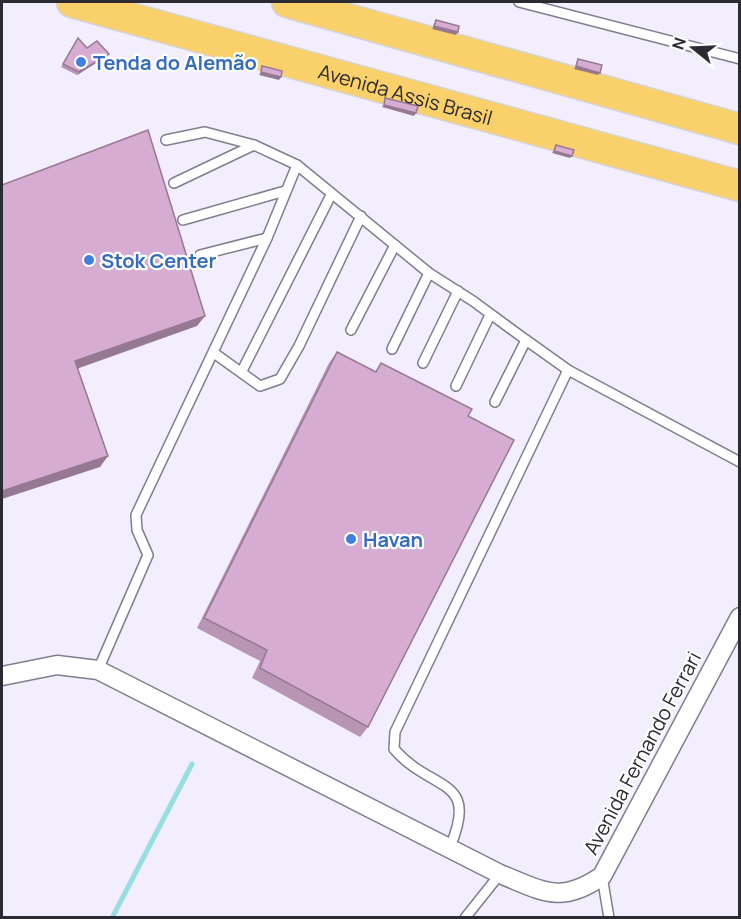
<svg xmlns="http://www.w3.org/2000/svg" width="741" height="919" font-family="Manrope,sans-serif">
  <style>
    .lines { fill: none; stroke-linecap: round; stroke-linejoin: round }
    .stream { stroke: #97dde4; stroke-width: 5 }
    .lane-casing { stroke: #817d8f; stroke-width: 12 }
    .street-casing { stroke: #817d8f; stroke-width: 21 }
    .primary-casing { stroke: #d5d4d6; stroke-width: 33 }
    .lane { stroke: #fff; stroke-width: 9 }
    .street { stroke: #fff; stroke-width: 18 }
    .primary { stroke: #fad06b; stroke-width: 30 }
    .wall { fill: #b894b5 }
    .shaded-wall { fill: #967893 }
    .building { fill: #d6acd2; stroke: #967893; stroke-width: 1.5 }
    .shop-dot { fill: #3f7fe0; stroke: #fefefe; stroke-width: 2 }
    .labels { text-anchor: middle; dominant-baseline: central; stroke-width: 4.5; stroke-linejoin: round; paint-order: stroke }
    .shop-label { font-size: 20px; font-weight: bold; fill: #366cbe; stroke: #fefefe; text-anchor: start }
    .street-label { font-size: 20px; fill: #2c2a32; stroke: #fefefe }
  </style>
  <rect width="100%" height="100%" fill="#f2eefe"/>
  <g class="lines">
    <!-- stream -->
    <polyline class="stream" points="112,918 192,764"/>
    <!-- lane casing -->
    <g class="lane-casing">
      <g id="lane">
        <polyline points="519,2 740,59"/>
        <polyline points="166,140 205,132 254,145 297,165 429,273 473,301 526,340"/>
        <polyline points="174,183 254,145"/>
        <polyline points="183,220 285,191"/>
        <polyline points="200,255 267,238"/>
        <polyline points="351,330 395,245"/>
        <polyline points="392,349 429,273"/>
        <polyline points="214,353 260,386 280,379 299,346 361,216"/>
        <polyline points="423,363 458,291"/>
        <polyline points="242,371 331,195"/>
        <polyline points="456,386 490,315"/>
        <polyline points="495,402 526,340 568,370 740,462"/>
        <polyline points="98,670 148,555 137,530 136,515 267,238 297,165"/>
        <path d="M450,847c30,-71 -18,-54 -56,-98l1,-17 173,-362"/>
        <polyline points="602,876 609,918"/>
        <polyline points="465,918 500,874"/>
      </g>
    </g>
    <!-- street casing -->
    <g class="street-casing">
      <path id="street" d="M2,676l55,-11 41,5 402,204c43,17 60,31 102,2l138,-259"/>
    </g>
    <!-- primary casing -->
    <g class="primary-casing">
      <g id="primary">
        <path id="s1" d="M72,2l668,184"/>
        <polyline points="287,2 740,129"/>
      </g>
    </g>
    <!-- lane -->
    <use href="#lane" class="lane"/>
    <!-- street -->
    <use href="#street" class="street"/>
    <!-- primary -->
    <use href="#primary" class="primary"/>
  </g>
  <!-- wall -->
  <g class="wall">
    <polygon points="78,38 87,48 109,54 107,56 77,75 61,67"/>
    <polygon points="337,352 375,372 381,363 468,416 368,727 360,737 252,678 260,661 197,628 329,363"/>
  </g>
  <!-- shaded-wall -->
  <g class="shaded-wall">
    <polygon points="434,26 458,32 456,35 432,29"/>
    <polygon points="109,54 107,56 77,75 79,72"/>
    <polygon points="576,66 600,73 598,75 574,69"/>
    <polygon points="261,72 281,77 279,80 259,75"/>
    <polygon points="384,105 416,113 414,116 382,107"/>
    <polygon points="554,151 572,156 570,158 552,153"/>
    <polygon points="205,316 197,326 68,372 75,361"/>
    <polygon points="108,456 100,467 2,499 2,491"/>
  </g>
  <!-- building -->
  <g class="building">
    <polygon points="436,20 459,26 458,32 434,26"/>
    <polygon points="78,38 87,48 97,41 109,54 79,72 63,64"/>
    <polygon points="578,59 602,65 600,73 576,66"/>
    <polygon points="262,66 282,71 281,77 261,72"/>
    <polygon points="385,98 418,106 416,113 384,105"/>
    <polygon points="148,130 205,316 75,361 108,456 2,491 2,185"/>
    <polygon points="556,145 574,150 572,156 554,151"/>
    <polygon points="337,352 376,372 381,363 472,409 468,416 514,440 368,727 260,668 267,650 204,618"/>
  </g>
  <!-- markers -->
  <g class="shop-dot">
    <circle cx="81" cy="62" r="6"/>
    <circle cx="89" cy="260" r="6"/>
    <circle cx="351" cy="539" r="6"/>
  </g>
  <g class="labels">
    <!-- shop labels -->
    <g class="shop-label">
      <text x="93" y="62">Tenda do Alemão</text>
      <text x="101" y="260">Stok Center</text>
      <text x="363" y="539">Havan</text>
    </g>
    <!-- street labels -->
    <g class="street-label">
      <text stroke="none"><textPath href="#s1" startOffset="346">Avenida Assis Brasil</textPath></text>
      <text transform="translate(642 753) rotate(-62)">Avenida Fernando Ferrari</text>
    </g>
  </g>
  <!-- border -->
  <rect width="741" height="919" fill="none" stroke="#2c2a32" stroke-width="6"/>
  <!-- north arrow -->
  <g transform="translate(693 48) rotate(288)" stroke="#fefefe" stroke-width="4.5" paint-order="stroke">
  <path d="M0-4.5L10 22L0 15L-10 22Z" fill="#2c2a32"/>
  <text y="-9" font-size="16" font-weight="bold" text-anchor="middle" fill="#2c2a32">N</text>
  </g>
</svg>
